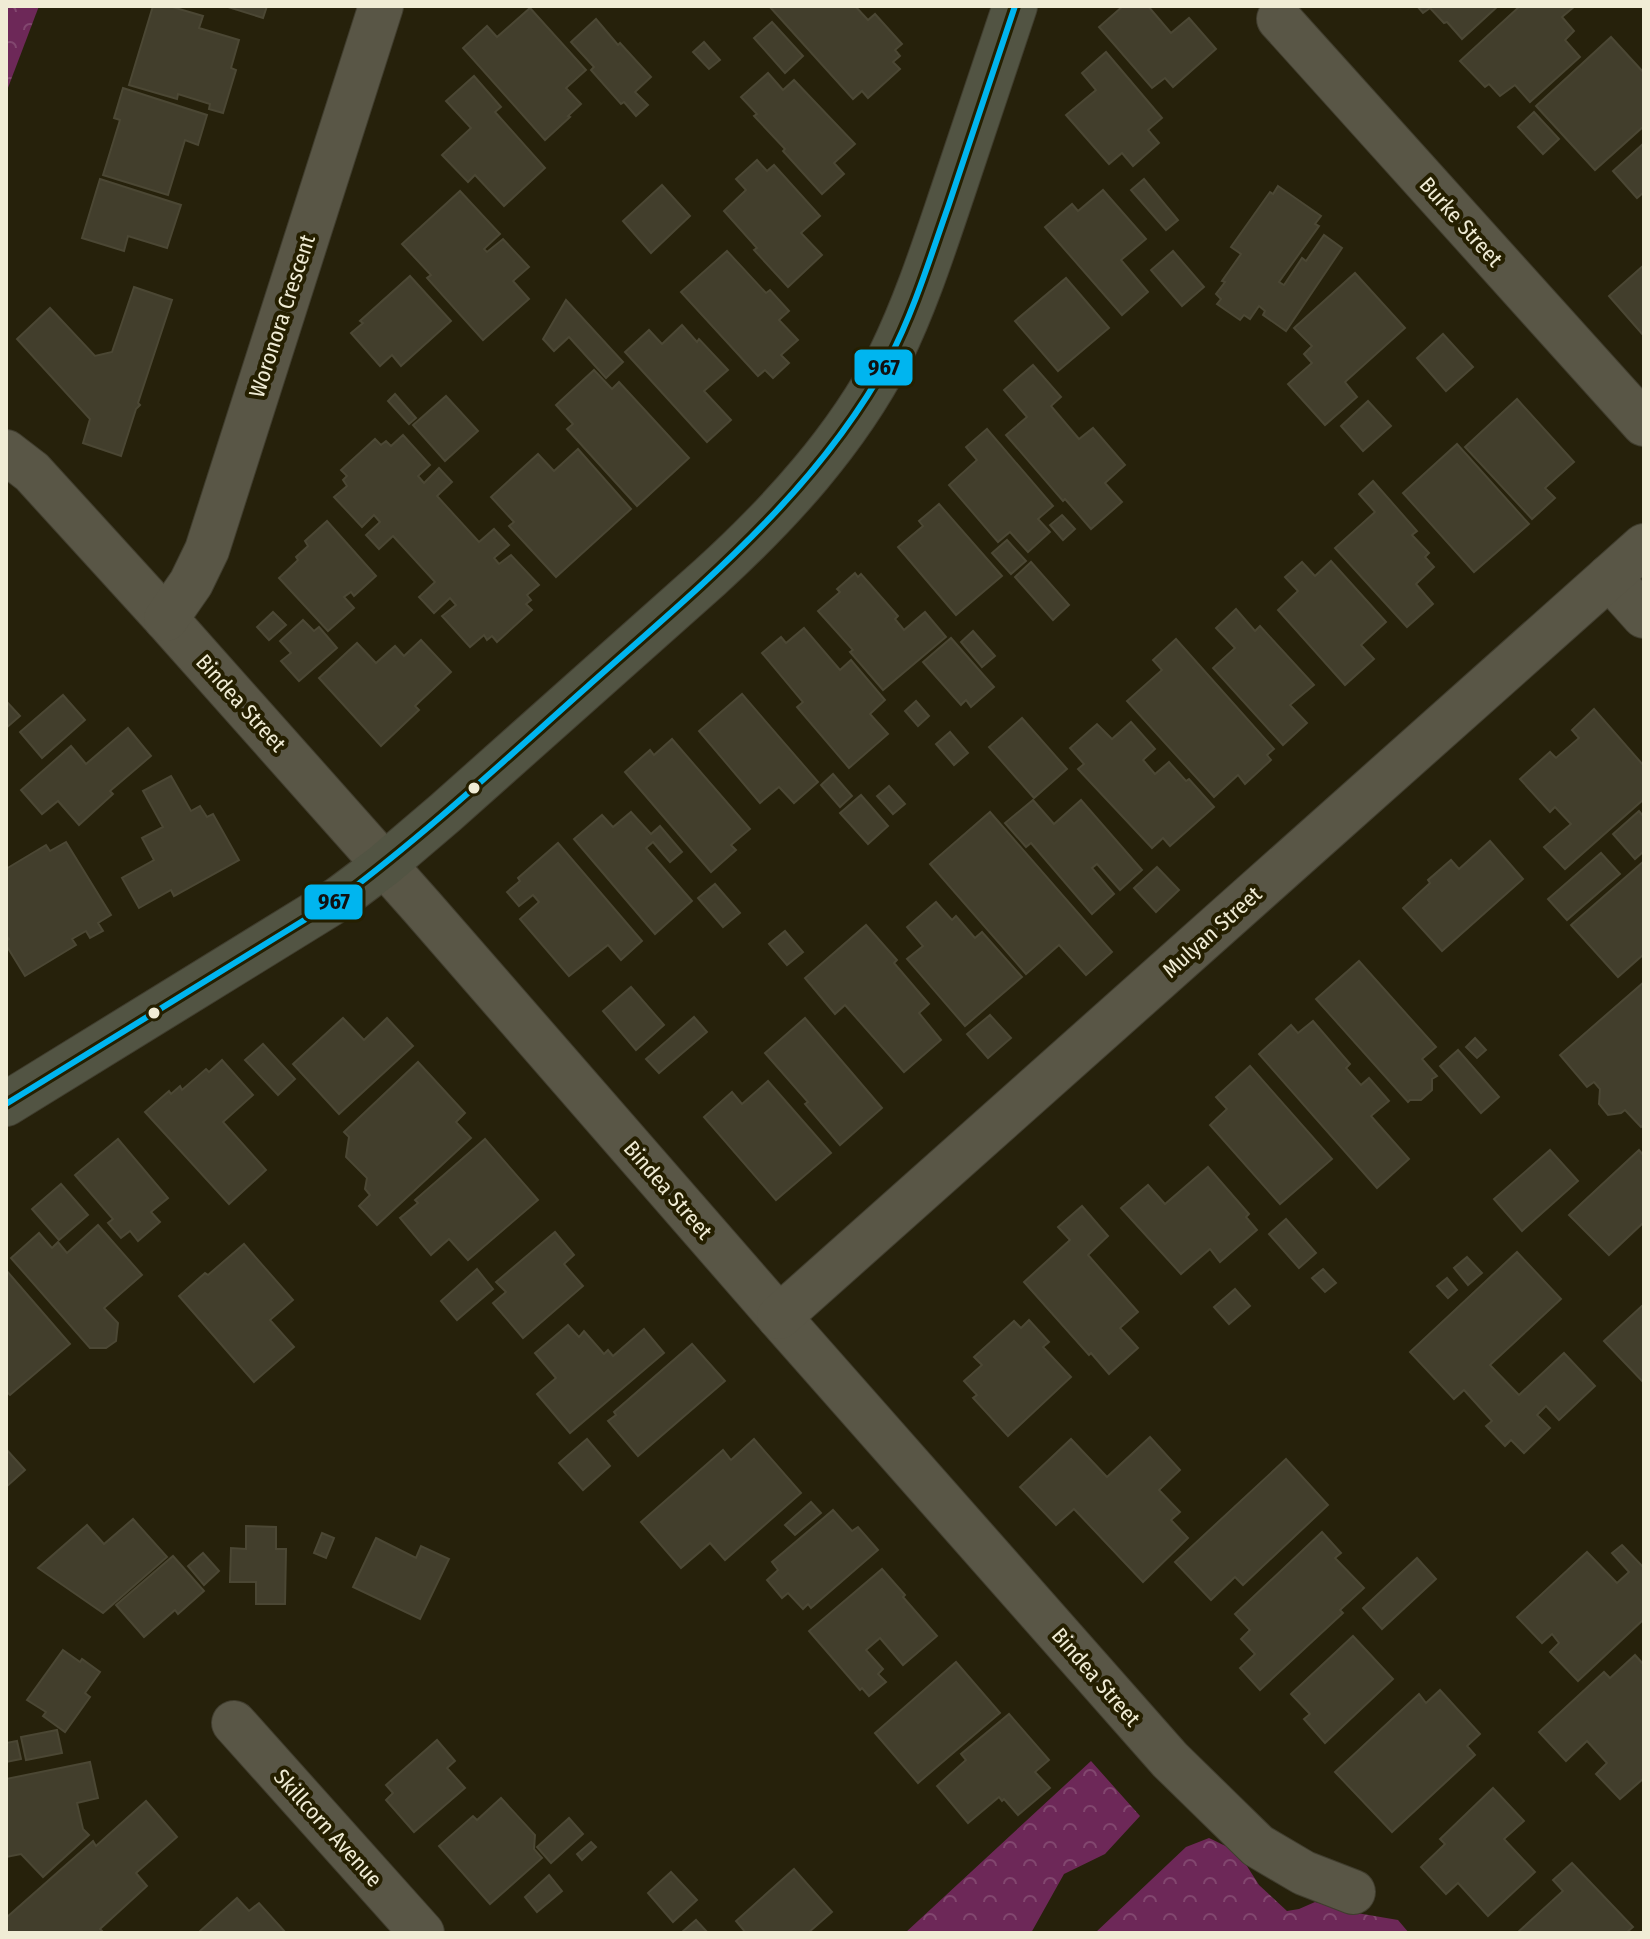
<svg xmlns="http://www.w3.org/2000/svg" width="1650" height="1939" font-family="'Fira Sans Condensed',sans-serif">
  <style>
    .forest { fill: url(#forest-crowns) }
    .building { fill: #423e2c; stroke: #4b4734; stroke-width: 2 }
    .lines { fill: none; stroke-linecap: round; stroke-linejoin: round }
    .street-casing { stroke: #403d2e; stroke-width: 46 }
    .secondary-casing { stroke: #403d2e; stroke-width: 46 }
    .street { stroke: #595646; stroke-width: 44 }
    .secondary { stroke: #525443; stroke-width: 44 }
    .bus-1-casing { stroke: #251f00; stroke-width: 12 }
    .bus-1 { stroke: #00b5ef; stroke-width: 6 }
    .bus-dot { fill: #f0ecd5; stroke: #251f00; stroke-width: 3 }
    .labels { text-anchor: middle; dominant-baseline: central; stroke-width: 8; stroke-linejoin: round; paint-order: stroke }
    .street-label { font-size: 22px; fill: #f0ecd5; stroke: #251f00 }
    .line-badge { stroke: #251f00; stroke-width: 3 }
    .pale-badge-label { font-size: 22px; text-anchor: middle; font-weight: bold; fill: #111 }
  </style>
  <defs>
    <pattern id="forest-crowns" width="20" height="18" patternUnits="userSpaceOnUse" patternTransform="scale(2)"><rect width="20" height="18" fill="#6d2858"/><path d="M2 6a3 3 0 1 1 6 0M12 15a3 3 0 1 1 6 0" fill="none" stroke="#82476f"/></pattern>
  </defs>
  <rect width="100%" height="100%" fill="#26210b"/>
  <!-- forest -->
  <g class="forest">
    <polygon points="6,6 39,6 6,93"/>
    <polygon points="1091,1761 1140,1816 1105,1854 1064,1874 1031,1933 905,1933"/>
    <polygon points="1209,1838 1238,1852 1259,1885 1287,1911 1299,1909 1315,1902 1351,1912 1398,1920 1409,1933 1095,1933 1186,1847"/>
  </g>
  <!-- building -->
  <g class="building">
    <polygon points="153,6 169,6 203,16 199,28 239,40 231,68 236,70 223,113 209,109 210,104 178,94 177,99 129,85"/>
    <polygon points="225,6 267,6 263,18"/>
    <polygon points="769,6 855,6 868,20 875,14 902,44 895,50 900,56 893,62 900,69 868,98 862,91 853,99"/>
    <polygon points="1123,6 1148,6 1171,33 1189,18 1216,49 1173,87 1165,78 1152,88 1099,27"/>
    <polygon points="1417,6 1498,6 1462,39 1447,22 1444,23 1430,8 1423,13"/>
    <polygon points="1520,6 1575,6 1562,17 1574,31 1565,40 1580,57 1530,102 1515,85 1500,96 1489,84 1485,87 1460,61"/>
    <polygon points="530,8 586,70 566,88 581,104 568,116 570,117 545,140 463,48 487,26 497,37"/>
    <polygon points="596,19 618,45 620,43 651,77 635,92 648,105 636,116 624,102 621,104 591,70 594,67 571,42"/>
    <polygon points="772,22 803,56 785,73 754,38"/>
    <polygon points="1611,37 1644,73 1644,126 1595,170 1536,106"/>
    <polygon points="704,42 720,60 709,69 693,52"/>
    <polygon points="1106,52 1162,118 1148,130 1159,143 1133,166 1122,153 1109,164 1066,115 1096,90 1082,73"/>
    <polygon points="768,73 783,90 794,80 855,144 834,163 844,174 822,194 783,151 785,149 754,116 757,114 741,97"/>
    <polygon points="474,76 501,107 495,112 545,168 504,206 475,175 468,182 442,155 471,128 446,101"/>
    <polygon points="123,88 207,115 198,145 185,140 168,195 103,175 120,120 114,118"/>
    <polygon points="1534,112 1559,139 1543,154 1518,127"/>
    <polygon points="1644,143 1644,192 1637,198 1613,171"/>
    <polygon points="757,160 767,171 774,165 820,216 801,233 822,255 788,287 754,250 757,248 724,211 746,190 736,179"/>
    <polygon points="100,179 181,205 167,248 128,236 124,251 82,238"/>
    <polygon points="1144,179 1178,220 1166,230 1131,190"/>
    <polygon points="662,185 690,216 651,253 623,221"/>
    <polygon points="1278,186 1321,216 1315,224 1319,226 1279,282 1284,285 1302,258 1306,261 1324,235 1342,248 1286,331 1263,315 1265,311 1259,306 1250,319 1244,315 1240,320 1217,304 1221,299 1216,294 1225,282 1222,281 1241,254 1231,247 1270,192 1273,194"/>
    <polygon points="1103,190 1146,239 1121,260 1148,292 1122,315 1045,227 1072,204 1078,211"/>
    <polygon points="460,191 500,234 484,249 487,252 503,239 529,267 513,281 529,299 483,340 427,278 431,275 402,244"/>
    <polygon points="727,251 766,293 770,290 789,311 779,320 798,340 781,355 789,363 773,378 765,370 758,376 681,292"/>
    <polygon points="1173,251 1204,287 1182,306 1151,270"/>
    <polygon points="1644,265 1644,336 1609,296"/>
    <polygon points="1355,273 1405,328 1345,382 1357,397 1325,425 1288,384 1312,363 1304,354 1312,346 1294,328"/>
    <polygon points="410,276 451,321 401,366 392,355 380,366 351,333 363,323 360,321"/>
    <polygon points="1066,278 1109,328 1058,371 1015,321"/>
    <polygon points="134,287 172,300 138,403 140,405 136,409 121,456 83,443 90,419 17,339 50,308 95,356 112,352"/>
    <polygon points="566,300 623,362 606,378 569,337 554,351 543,339"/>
    <polygon points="682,325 697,342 699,339 728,370 704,391 731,420 707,442 625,352 649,330 662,344"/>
    <polygon points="1443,334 1473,367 1446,391 1417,358"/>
    <polygon points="1033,365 1061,397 1051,406 1079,439 1093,428 1125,465 1105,483 1122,502 1091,529 1065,499 1063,501 1006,435 1027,417 1004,390"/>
    <polygon points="594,370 612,389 619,382 689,458 637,506 567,429 573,424 556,405"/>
    <polygon points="395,394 416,418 409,424 388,401"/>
    <polygon points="446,396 478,431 445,461 413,425"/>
    <polygon points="1517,399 1574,462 1545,488 1555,498 1532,519 1465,447"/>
    <polygon points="1368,401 1391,426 1363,451 1341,426"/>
    <polygon points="987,429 1053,506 1038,519 1050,532 1028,552 1010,532 998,542 949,485 977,460 966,447"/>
    <polygon points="403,435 430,465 418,476 424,483 439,468 452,482 437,496 479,542 494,529 509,545 494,558 499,564 511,555 539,585 527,595 531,600 526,604 532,610 497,642 492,636 487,640 484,635 470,647 442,616 456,605 450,598 434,613 419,597 435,582 393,536 379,549 366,535 380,522 374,515 362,527 334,497 347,486 343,480 347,476 341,470 375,439 381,445 386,441 391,446"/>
    <polygon points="1457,444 1529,524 1474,572 1403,493"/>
    <polygon points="578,449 631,509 556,577 509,526 514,522 491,497 538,454 554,471"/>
    <polygon points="1373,481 1417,531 1412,535 1429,553 1425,557 1434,567 1416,584 1433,604 1407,627 1335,548 1375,512 1359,494"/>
    <polygon points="939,504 1002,576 956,615 898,547 923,526 919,521"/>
    <polygon points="1062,515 1075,529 1063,540 1050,525"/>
    <polygon points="327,521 376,576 354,596 351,592 344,597 354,608 328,631 279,578 298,560 296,557 308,546 305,541"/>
    <polygon points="1007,540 1026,561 1011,574 992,553"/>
    <polygon points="1331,561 1386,622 1361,645 1374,659 1345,685 1278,610 1298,591 1285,577 1302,562 1315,576"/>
    <polygon points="1031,562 1069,605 1053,620 1015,577"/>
    <polygon points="855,573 858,577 861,574 898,616 895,619 904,630 925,612 946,637 883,690 850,652 853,650 818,611 840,592 837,589"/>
    <polygon points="1236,609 1255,631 1260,626 1314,685 1290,705 1307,723 1283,745 1213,668 1235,648 1216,628"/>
    <polygon points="273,612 286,625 269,640 257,627"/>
    <polygon points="303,620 314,631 319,627 337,648 299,681 281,661 291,653 280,641"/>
    <polygon points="804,628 840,670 851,660 885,700 870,714 888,734 849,768 797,707 803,702 762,653 781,637 786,643"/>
    <polygon points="973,631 995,656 982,667 961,642"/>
    <polygon points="951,638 994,687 971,707 966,700 961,705 923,662"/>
    <polygon points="1176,639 1274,749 1267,755 1271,760 1245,784 1238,775 1214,797 1127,701 1162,670 1153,660"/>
    <polygon points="421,640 451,672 415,706 419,710 381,746 319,678 357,643 376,663 395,646 404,656"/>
    <polygon points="742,694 818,782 794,803 779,787 760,803 699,731"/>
    <polygon points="63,695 85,720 42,758 20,732"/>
    <polygon points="6,701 20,716 6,728"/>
    <polygon points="916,701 929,716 918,726 905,711"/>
    <polygon points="1594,709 1644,766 1644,799 1565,869 1544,847 1571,824 1555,807 1550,812 1520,779 1550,752 1556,758 1579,738 1572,730"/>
    <polygon points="1022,718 1067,769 1034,798 989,747"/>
    <polygon points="1131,722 1155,749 1143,760 1155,774 1169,762 1186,781 1189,779 1214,807 1170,846 1163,838 1152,848 1078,769 1084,764 1070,748 1097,724 1112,739"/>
    <polygon points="128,728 151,756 110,791 113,794 79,825 58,801 42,814 21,790 71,746 86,764"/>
    <polygon points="950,732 968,753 954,765 936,744"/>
    <polygon points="672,739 750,829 731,845 736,850 711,872 625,772 650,750 654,755"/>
    <polygon points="833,774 852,796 840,807 821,785"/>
    <polygon points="171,776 191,811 200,806 207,817 213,814 239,860 174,896 171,890 139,908 122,878 154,860 142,838 163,827 143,791"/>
    <polygon points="889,786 905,804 893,814 877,796"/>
    <polygon points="861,795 888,826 868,844 840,813"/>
    <polygon points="1033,800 1054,824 1081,800 1142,870 1120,890 1097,864 1092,868 1114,894 1092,914 1031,843 1026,847 1005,823"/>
    <polygon points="1639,811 1644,817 1644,851 1635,859 1613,834"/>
    <polygon points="631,812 651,834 660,826 682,852 670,862 653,842 646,848 692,901 655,934 574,839 602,815 613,827"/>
    <polygon points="990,812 1112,952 1086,975 1059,945 1026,974 930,864"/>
    <polygon points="1490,841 1523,879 1442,951 1403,908 1430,883 1428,880 1451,860 1459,869"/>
    <polygon points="66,842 111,915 98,923 103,931 90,938 86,931 72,939 76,945 25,976 6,945 6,941 9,939 6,935 6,869 46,845 50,851"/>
    <polygon points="558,843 642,941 621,960 608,945 569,976 520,919 539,902 533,895 519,906 507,892 520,881 518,878"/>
    <polygon points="1601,853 1620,874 1567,920 1548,899"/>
    <polygon points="1644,861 1644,954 1618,977 1571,925"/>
    <polygon points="1157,867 1179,890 1156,912 1134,888"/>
    <polygon points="715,884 740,913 723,927 698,898"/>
    <polygon points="936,902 952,920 956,916 975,938 982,932 1022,977 965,1026 907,959 923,946 907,927"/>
    <polygon points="866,925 897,960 894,963 929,1004 919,1013 941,1040 904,1072 845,1005 835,1014 805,978"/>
    <polygon points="785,931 803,952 787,965 769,944"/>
    <polygon points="1359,961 1436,1047 1422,1059 1437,1076 1432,1079 1432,1090 1421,1100 1410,1100 1408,1102 1316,999"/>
    <polygon points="1644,982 1644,1124 1641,1127 1625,1110 1621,1113 1608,1115 1599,1104 1600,1089 1594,1082 1587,1087 1560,1055"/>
    <polygon points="631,987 664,1025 636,1050 603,1011"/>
    <polygon points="990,1015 1011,1038 988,1058 967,1034"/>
    <polygon points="694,1017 707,1032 659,1073 646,1059"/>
    <polygon points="343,1018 364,1040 387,1018 413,1046 339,1114 293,1064"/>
    <polygon points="805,1018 882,1108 840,1145 805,1104 808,1102 765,1053"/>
    <polygon points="1313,1021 1350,1064 1346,1068 1361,1085 1369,1078 1389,1101 1371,1116 1409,1159 1377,1188 1259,1054 1291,1025 1298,1033"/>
    <polygon points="1475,1038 1486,1050 1477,1058 1466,1047"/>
    <polygon points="263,1044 295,1079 278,1095 245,1060"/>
    <polygon points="1458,1050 1499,1097 1481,1113 1440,1066"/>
    <polygon points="222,1060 253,1095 223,1122 266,1170 229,1204 145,1112 169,1091 171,1094 180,1086 182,1090 206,1069 209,1072"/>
    <polygon points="418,1062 465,1113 456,1122 471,1138 377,1225 359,1206 370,1195 365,1189 367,1178 346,1157 349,1137 344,1132"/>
    <polygon points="1250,1066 1332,1159 1280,1204 1210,1125 1227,1109 1216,1097"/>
    <polygon points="768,1081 831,1153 776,1200 704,1117 732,1092 742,1104"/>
    <polygon points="118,1139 168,1198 151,1212 160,1222 138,1241 130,1231 121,1238 108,1223 113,1219 75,1175"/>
    <polygon points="485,1139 538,1200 468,1260 449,1239 431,1255 400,1218 418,1203 415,1200"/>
    <polygon points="1550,1150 1578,1181 1522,1231 1494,1199"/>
    <polygon points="1639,1150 1644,1156 1644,1222 1609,1255 1569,1215"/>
    <polygon points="1208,1167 1249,1214 1246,1217 1257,1230 1220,1262 1210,1249 1181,1274 1121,1208 1148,1185 1165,1204"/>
    <polygon points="61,1184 88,1215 59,1240 32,1209"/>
    <polygon points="1082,1206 1108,1236 1088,1255 1138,1312 1120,1328 1138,1348 1109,1374 1091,1353 1089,1355 1024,1282 1070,1240 1058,1227"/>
    <polygon points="1286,1219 1316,1253 1299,1268 1269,1234"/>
    <polygon points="98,1225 142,1275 104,1308 118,1323 116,1341 106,1348 90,1348 11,1258 39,1233 52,1248 58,1242 67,1253"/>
    <polygon points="555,1232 574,1255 564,1264 583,1286 523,1338 493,1303 506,1292 496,1282"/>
    <polygon points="244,1244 293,1300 270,1320 294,1347 254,1382 179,1296 205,1273 208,1275"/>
    <polygon points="1517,1252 1561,1299 1490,1365 1519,1395 1564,1353 1595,1386 1559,1420 1546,1406 1537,1415 1550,1428 1524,1453 1511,1440 1505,1446 1486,1426 1492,1421 1464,1390 1454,1399 1410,1352"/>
    <polygon points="1467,1257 1482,1273 1468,1285 1454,1268"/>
    <polygon points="477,1269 493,1289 457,1320 441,1301"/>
    <polygon points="1323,1269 1336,1283 1325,1292 1312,1278"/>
    <polygon points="6,1270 70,1344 10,1395 6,1391"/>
    <polygon points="1447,1278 1457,1290 1448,1298 1437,1286"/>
    <polygon points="1235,1289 1250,1306 1229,1324 1214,1307"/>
    <polygon points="1644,1304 1644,1383 1604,1341"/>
    <polygon points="1029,1320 1049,1342 1043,1347 1071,1377 1008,1436 973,1398 977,1395 964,1381 982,1365 974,1357 1014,1321 1021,1328"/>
    <polygon points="568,1325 579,1337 584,1331 604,1354 608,1350 613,1356 644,1329 664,1353 570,1433 537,1394 556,1378 535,1353"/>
    <polygon points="692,1344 725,1381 638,1456 608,1421 616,1415 614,1412"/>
    <polygon points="1150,1437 1180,1470 1159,1490 1180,1512 1171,1520 1188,1538 1143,1582 1074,1509 1056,1525 1020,1487 1071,1439 1107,1477"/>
    <polygon points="587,1439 610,1466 583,1490 559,1463"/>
    <polygon points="754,1439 801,1493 725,1560 710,1543 681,1568 641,1522 723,1450 731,1460"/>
    <polygon points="6,1449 25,1470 6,1487"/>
    <polygon points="1286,1459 1328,1505 1243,1585 1235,1577 1211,1600 1175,1562"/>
    <polygon points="811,1502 821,1513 795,1535 785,1525"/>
    <polygon points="833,1510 852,1531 858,1527 878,1550 811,1608 808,1604 803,1609 788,1593 782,1598 767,1580 778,1570 772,1562"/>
    <polygon points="133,1519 167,1557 103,1613 38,1568 87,1525 104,1544"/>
    <polygon points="246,1526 276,1527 276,1549 286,1549 285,1604 256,1604 256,1582 230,1582 231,1548 246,1549"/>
    <polygon points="1322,1532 1341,1553 1335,1558 1364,1588 1340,1610 1343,1613 1260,1690 1240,1668 1255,1654 1241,1639 1250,1630 1235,1614"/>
    <polygon points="322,1533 334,1538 326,1558 314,1553"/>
    <polygon points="376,1538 416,1558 421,1546 449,1559 420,1619 353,1587"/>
    <polygon points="1622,1545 1644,1568 1644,1619 1578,1681 1550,1652 1559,1643 1552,1634 1542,1643 1517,1617 1587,1552 1617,1583 1629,1572 1612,1553"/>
    <polygon points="203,1553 219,1571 204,1585 188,1566"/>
    <polygon points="173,1556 204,1591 178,1614 175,1610 144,1637 116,1605"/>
    <polygon points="1417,1558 1436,1579 1382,1629 1363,1608"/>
    <polygon points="882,1569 905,1595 903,1597 937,1636 903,1665 880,1638 866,1650 883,1669 878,1674 886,1682 869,1696 862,1688 860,1690 809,1631"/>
    <polygon points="1353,1636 1393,1679 1325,1743 1304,1719 1310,1714 1291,1694"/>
    <polygon points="63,1650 80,1662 82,1659 100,1672 85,1693 90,1697 65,1732 43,1716 46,1712 27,1700"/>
    <polygon points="1635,1655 1644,1665 1644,1778 1620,1799 1596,1774 1607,1763 1587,1741 1566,1761 1539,1732 1604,1672 1610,1678"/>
    <polygon points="956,1662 1000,1713 918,1783 875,1733"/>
    <polygon points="1440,1690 1480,1734 1467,1746 1475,1755 1392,1832 1335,1772 1419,1694 1426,1703"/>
    <polygon points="1009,1714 1049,1760 1035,1772 1050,1788 1018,1815 1004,1799 1002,1801 999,1797 968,1823 937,1786 966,1760 961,1754"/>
    <polygon points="57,1730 62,1753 26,1760 21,1737"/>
    <polygon points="437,1740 455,1761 447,1768 465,1788 414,1832 386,1800 393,1793 386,1785"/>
    <polygon points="17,1741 21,1759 6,1762 6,1743"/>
    <polygon points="90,1762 98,1798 77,1803 83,1829 89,1835 43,1877 21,1854 6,1857 6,1779"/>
    <polygon points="1493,1788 1524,1821 1504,1839 1535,1872 1488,1916 1458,1883 1446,1894 1421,1867 1445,1844 1440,1839"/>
    <polygon points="501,1798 535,1835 534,1849 542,1858 490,1904 439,1846 473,1816 477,1820"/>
    <polygon points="146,1801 177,1837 136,1873 147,1886 100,1929 104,1933 6,1933 6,1918 93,1841 96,1846"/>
    <polygon points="569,1818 583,1834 551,1863 537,1847"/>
    <polygon points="591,1842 596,1847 582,1860 577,1854"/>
    <polygon points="1572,1863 1633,1927 1626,1933 1517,1933 1563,1891 1553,1880"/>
    <polygon points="794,1869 832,1912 808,1933 746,1933 736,1921"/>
    <polygon points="671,1872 697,1900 673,1922 648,1893"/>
    <polygon points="549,1875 562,1891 537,1912 525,1897"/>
    <polygon points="237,1898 249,1911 259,1903 286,1933 199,1932"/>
    <polygon points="696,1920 708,1933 681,1933"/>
  </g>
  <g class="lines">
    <!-- street casing -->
    <g class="street-casing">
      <g id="street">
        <polyline points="1279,19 1644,424"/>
        <polyline points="6,452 32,472 166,619 422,907 779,1317 1170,1760 1258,1846 1304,1873 1353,1892"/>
        <polyline points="1609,577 1644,616"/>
        <polyline points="166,619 191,583 207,550 381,6"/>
        <polyline points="779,1317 1644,546"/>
        <polyline points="234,1723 422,1933"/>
      </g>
    </g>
    <!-- secondary casing -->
    <g class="secondary-casing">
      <path id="secondary" d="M6,1104l334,-206 44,-33 61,-52 265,-236c70,-64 136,-136 180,-221 26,-53 44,-109 63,-165 21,-62 41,-123 62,-185"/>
    </g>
    <!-- street -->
    <use href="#street" class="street"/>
    <!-- secondary -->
    <use href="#secondary" class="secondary"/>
    <!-- bus-1 casing -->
    <g class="bus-1-casing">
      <path id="bus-1" d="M6,1104l334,-206c87,-65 167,-140 248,-212 111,-99 229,-194 301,-327 25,-48 41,-101 59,-152 22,-67 44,-134 67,-201"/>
    </g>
    <!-- bus-1 -->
    <use href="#bus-1" class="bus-1"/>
  </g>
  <!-- markers -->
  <g class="bus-dot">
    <circle cx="474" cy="788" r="7"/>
    <circle cx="154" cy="1013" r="7"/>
  </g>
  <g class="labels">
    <!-- street labels -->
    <g class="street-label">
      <text transform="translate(1461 222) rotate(48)">Burke Street</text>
      <text transform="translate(282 316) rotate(-72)">Woronora Crescent</text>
      <text transform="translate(241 703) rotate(48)">Bindea Street</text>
      <text transform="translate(1212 932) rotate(-42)">Mulyan Street</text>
      <text transform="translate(668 1190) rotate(49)">Bindea Street</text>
      <text transform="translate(1096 1677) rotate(49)">Bindea Street</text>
      <text transform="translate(328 1828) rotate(48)">Skillcorn Avenue</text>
    </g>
  </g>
  <g class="line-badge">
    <rect x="853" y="348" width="61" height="39" rx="8" fill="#00b5ef"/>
    <rect x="303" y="883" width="61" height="38" rx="8" fill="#00b5ef"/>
  </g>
  <g class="pale-badge-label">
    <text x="884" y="375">967</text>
    <text x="334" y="909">967</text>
  </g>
  <!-- border -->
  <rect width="1650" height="1939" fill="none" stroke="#f0ecd5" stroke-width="16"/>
</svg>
